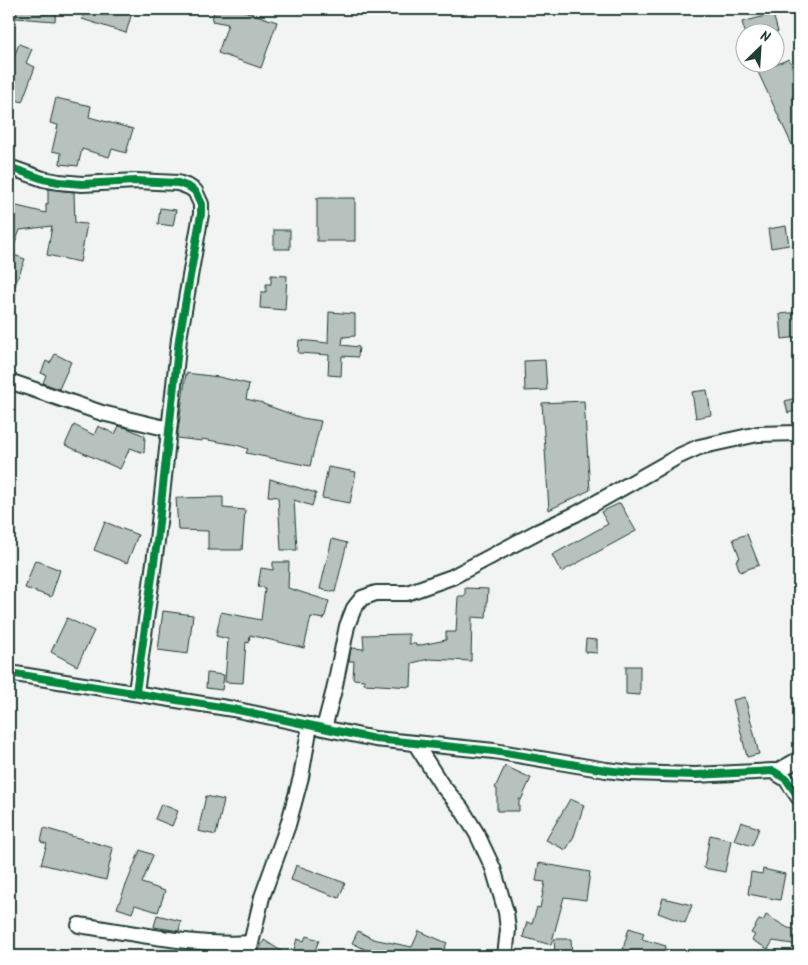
<svg xmlns="http://www.w3.org/2000/svg" width="808" height="965" font-family="Kalam,sans-serif">
  <style>
    .building { fill: #b7c1bd; stroke: #1f3d34 }
    .lines { fill: none; stroke-linecap: round; stroke-linejoin: round }
    .minor-casing { stroke: #1f3d34; stroke-width: 18 }
    .minor { stroke: #fff; stroke-width: 14 }
    .cycleway-casing { stroke: #fff; stroke-width: 11 }
    .cycleway { stroke: #00873e; stroke-width: 8 }
  </style>
  <rect width="100%" height="100%" fill="#f2f3f3"/>
  <filter id="ink" filterUnits="userSpaceOnUse"><feTurbulence type="fractalNoise" baseFrequency=".02" numOctaves="2"/><feDisplacementMap in="SourceGraphic" scale="10" xChannelSelector="R" yChannelSelector="G"/><feConvolveMatrix kernelMatrix="1 2 1 2 8 2 1 2 1" color-interpolation-filters="sRGB"/></filter>
  <g filter="url(#ink)">
    <!-- building -->
    <g class="building">
      <polygon points="17,9 56,9 55,21 16,18"/>
      <polygon points="85,9 133,9 126,33 82,19"/>
      <polygon points="214,9 238,9 277,22 261,68 218,53 228,24 212,21"/>
      <polygon points="773,14 778,32 745,32 742,22"/>
      <polygon points="19,44 32,49 26,63 35,67 22,102 9,97 9,57 13,59"/>
      <polygon points="789,59 799,85 799,93 792,96 799,110 799,160 758,72"/>
      <polygon points="56,98 91,106 89,117 133,129 126,153 112,149 109,157 82,149 78,166 60,164 61,153 52,151 58,125 50,123"/>
      <polygon points="48,189 74,192 75,223 87,224 80,262 47,255 52,226 20,230 11,254 25,259 10,299 9,299 9,225 13,205 46,213 46,204 48,204"/>
      <rect x="317" y="198" width="38" height="43"/>
      <polygon points="160,208 176,210 173,226 158,224"/>
      <polygon points="786,226 789,245 771,248 768,229"/>
      <rect x="274" y="230" width="16" height="19"/>
      <polygon points="271,275 287,276 285,310 260,308 261,292 266,292 266,284 271,284"/>
      <polygon points="329,312 355,314 355,336 343,337 342,345 359,347 358,357 342,356 341,376 328,375 329,355 298,353 299,340 328,343"/>
      <polygon points="799,312 799,337 782,339 780,314"/>
      <polygon points="55,354 71,362 59,389 43,383 46,375 41,373 46,361 50,363"/>
      <polygon points="545,360 547,390 525,391 524,361"/>
      <polygon points="186,373 219,377 249,384 246,399 263,403 263,404 302,418 321,421 310,466 246,453 248,449 237,445 202,439 202,441 177,438"/>
      <polygon points="707,390 711,415 696,418 692,392"/>
      <polygon points="799,397 799,410 788,413 785,401"/>
      <polygon points="584,401 590,490 549,510 542,403"/>
      <polygon points="74,425 94,435 98,426 115,434 119,426 127,428 145,436 144,453 130,448 120,469 65,445"/>
      <polygon points="328,467 356,472 350,503 322,498"/>
      <polygon points="270,479 316,493 312,506 294,500 297,550 281,550 278,497 268,496"/>
      <polygon points="223,497 223,508 245,510 242,550 208,550 208,531 178,530 176,498"/>
      <polygon points="620,503 636,531 561,572 552,555 608,524 601,512"/>
      <polygon points="105,522 138,535 127,563 94,550"/>
      <polygon points="747,534 759,565 740,572 736,560 740,558 733,539"/>
      <polygon points="332,539 347,543 335,592 320,589"/>
      <polygon points="35,560 60,570 51,597 25,588"/>
      <polygon points="273,562 289,562 288,588 329,601 324,619 311,617 304,648 250,635 249,643 246,642 243,683 225,682 228,639 216,636 221,612 261,620 265,588 258,587 261,568 273,570"/>
      <polygon points="465,588 488,589 486,618 472,617 471,661 429,659 412,663 411,687 364,684 364,680 353,679 354,661 349,661 351,648 364,649 363,635 409,634 409,644 415,643 416,646 446,640 446,632 456,632 458,596 465,596"/>
      <polygon points="163,611 193,615 188,654 158,650"/>
      <polygon points="67,618 94,631 77,666 51,652"/>
      <polygon points="586,639 597,640 597,653 585,652"/>
      <polygon points="626,666 640,666 640,695 626,694"/>
      <polygon points="207,673 224,675 222,690 206,688"/>
      <polygon points="745,697 759,754 747,757 733,700"/>
      <polygon points="505,766 531,778 521,800 519,799 519,811 497,811 497,789 495,788"/>
      <polygon points="206,796 224,800 216,835 198,831"/>
      <polygon points="570,799 584,805 574,836 566,850 546,840"/>
      <polygon points="161,804 178,811 172,826 155,819"/>
      <polygon points="741,822 759,828 752,846 734,840"/>
      <polygon points="44,828 113,848 106,880 41,864 47,844 41,842"/>
      <polygon points="710,835 731,840 725,872 704,868"/>
      <polygon points="140,850 153,855 142,883 165,891 158,912 135,905 132,913 117,908"/>
      <polygon points="539,863 590,872 586,900 564,897 551,945 523,937 527,922 532,924 537,907 540,908 545,882 536,881"/>
      <polygon points="296,865 345,883 339,898 291,880"/>
      <polygon points="763,869 785,874 780,900 748,894 751,872 762,874"/>
      <polygon points="663,898 692,905 685,923 658,913"/>
      <polygon points="157,915 181,921 179,931 154,927"/>
      <polygon points="766,915 788,928 799,930 799,945 773,941 768,949 752,940 755,935 751,933 759,920 763,921"/>
      <polygon points="629,928 644,933 642,939 666,946 663,956 649,956 623,949"/>
      <polygon points="358,931 373,939 412,947 419,931 447,943 441,956 379,956 352,943"/>
      <polygon points="306,936 319,940 313,956 292,956 297,939 304,941"/>
      <polygon points="554,939 571,939 572,955 555,955"/>
      <polygon points="264,940 289,956 263,956 258,952"/>
    </g>
    <g class="lines">
      <!-- minor casing -->
      <g class="minor-casing">
        <g id="minor">
          <polyline points="9,167 43,179 59,182 82,184 136,181 178,183 189,187 195,191 201,204 201,214 179,339 157,541 136,692"/>
          <polyline points="9,381 102,413 169,429"/>
          <polyline points="9,673 233,709 375,739 494,751 606,770 631,773 695,775 773,771 786,779 799,798"/>
          <polyline points="324,728 334,690 347,626 354,608 362,598 376,593 407,593 452,577 537,532 576,514 679,456 699,447 758,434 799,433"/>
          <polyline points="415,743 441,784 461,808 477,834 493,868 506,912 508,930 505,956"/>
          <polyline points="776,772 799,759"/>
          <path d="M79,925c53,8 119,22 172,18"/>
          <polyline points="248,956 262,897 288,825 294,803 301,777 310,725"/>
        </g>
      </g>
      <!-- minor -->
      <use href="#minor" class="minor"/>
      <!-- cycleway casing -->
      <g class="cycleway-casing">
        <g id="cycleway">
          <polyline points="9,167 43,179 59,182 82,184 136,181 178,183 189,187 195,191 201,204 201,214 179,339 157,541 136,692"/>
          <polyline points="9,673 233,709 375,739 494,751 606,770 631,773 695,775 773,771 786,779 799,798"/>
        </g>
      </g>
      <!-- cycleway -->
      <use href="#cycleway" class="cycleway"/>
    </g>
  </g>
  <!-- margin -->
  <rect width="808" height="965" fill="none" stroke="#fff" stroke-width="30"/>
  <rect x="15" y="15" width="778" height="935" fill="none" stroke="#1f3d34" stroke-width="2" filter="url(#ink)"/>
  <!-- north arrow -->
  <g transform="translate(760 48) rotate(25)"><circle r="24" fill="#ffffff" stroke="#a5b1ae"/>
  <path d="M0-4L9 19L0 12L-9 19Z" fill="#1f3d34"/>
  <text y="-8" font-size="14" font-weight="bold" text-anchor="middle" fill="#1f3d34">N</text>
  </g>
</svg>
